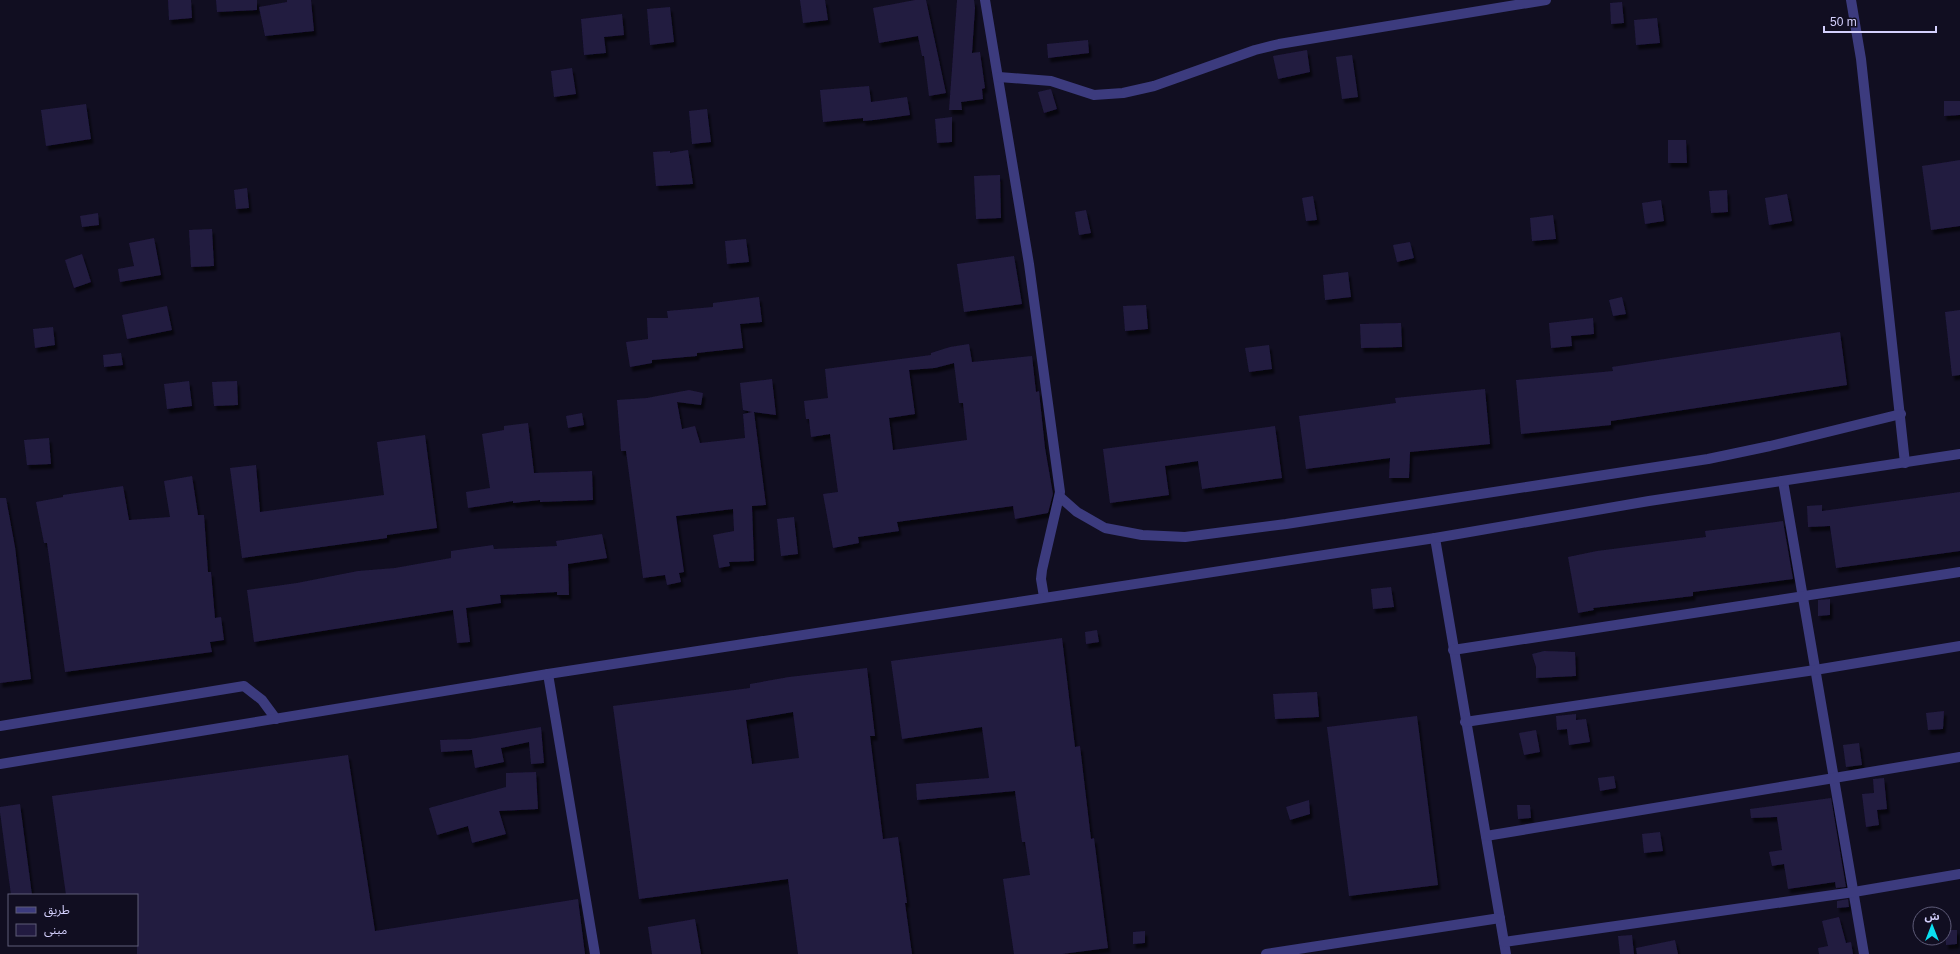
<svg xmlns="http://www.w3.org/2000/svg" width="1960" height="954" font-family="Arial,'Noto Sans Arabic',sans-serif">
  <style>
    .building { fill: #221b41; fill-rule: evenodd; filter: url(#shadow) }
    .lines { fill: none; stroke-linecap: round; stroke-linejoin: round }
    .minor { stroke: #3c3b7e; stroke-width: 10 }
  </style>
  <defs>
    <filter id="shadow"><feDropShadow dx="2.5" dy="4.5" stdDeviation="1" flood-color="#0009"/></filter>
  </defs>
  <rect width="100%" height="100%" fill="#110e21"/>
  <!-- building -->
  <g class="building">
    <polygon points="168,0 191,0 192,18 169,20"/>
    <polygon points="216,0 257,0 257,10 217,12"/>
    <polygon points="287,0 311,0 314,31 265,36 259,7 287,2"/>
    <polygon points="800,0 825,0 828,20 803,23"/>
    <polygon points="915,0 926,0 946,93 929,96 924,56 922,56 918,36 879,43 873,8"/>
    <polygon points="957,0 974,0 975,8 972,53 980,52 985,88 982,89 983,99 961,102 962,110 949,110"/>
    <polygon points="1622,2 1624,23 1611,24 1610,3"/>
    <polygon points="670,7 674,42 650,45 647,9"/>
    <polygon points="622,14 624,35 604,37 606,53 584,55 581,19"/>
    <polygon points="1657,18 1660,43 1636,45 1634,20"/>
    <polygon points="1088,40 1089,53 1048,58 1047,44"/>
    <polygon points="1307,50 1310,72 1278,79 1273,56"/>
    <polygon points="1352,55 1358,97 1342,99 1336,57"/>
    <polygon points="572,68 576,94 554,97 551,71"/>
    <polygon points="869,86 871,102 907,97 910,115 874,120 863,121 863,118 823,122 820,90"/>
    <polygon points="1051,89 1057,109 1044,113 1038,92"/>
    <polygon points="1944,101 1960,101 1960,115 1944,116"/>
    <polygon points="86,104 91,139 46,146 41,110"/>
    <polygon points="707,109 711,142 692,144 689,111"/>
    <polygon points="952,117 952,142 937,143 935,119"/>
    <polygon points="1668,140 1686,140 1687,163 1668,163"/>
    <polygon points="688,150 693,184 656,186 653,152 670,151 670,153"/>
    <polygon points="1960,160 1960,226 1931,230 1922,166"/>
    <polygon points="1000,175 1001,218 976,219 974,176"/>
    <polygon points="247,188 249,208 236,209 234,190"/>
    <polygon points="1727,190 1728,212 1711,213 1709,191"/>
    <polygon points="1787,194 1792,221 1769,225 1765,198"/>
    <polygon points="1313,196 1317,220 1306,221 1302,198"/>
    <polygon points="1661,200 1664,221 1645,224 1642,203"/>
    <polygon points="1086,210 1091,233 1079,235 1075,212"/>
    <polygon points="98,213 99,225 82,227 80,216"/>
    <polygon points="1553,215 1556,239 1532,241 1530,218"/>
    <polygon points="212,229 214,266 191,267 189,230"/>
    <polygon points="154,238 161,275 120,282 118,269 134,266 129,243"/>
    <polygon points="746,239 749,262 727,264 725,241"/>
    <polygon points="1410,242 1414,258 1397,262 1393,245"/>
    <polygon points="82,254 91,282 74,288 65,260"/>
    <polygon points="1014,256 1022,304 964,312 957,264"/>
    <polygon points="1348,272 1351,297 1325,300 1323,275"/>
    <polygon points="759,297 762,322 740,324 743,348 697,353 697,356 652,360 652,363 630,367 626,342 648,339 647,318 668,318 667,311 713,307 713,303"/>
    <polygon points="1622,297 1626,314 1613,316 1609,300"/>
    <polygon points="1146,305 1148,329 1125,331 1123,306"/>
    <polygon points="167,306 172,330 127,339 122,315"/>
    <polygon points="1960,310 1960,375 1952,376 1945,312"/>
    <polygon points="1593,318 1594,334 1571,336 1572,346 1551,348 1549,323"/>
    <polygon points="1401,323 1402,347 1361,348 1360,324"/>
    <polygon points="53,327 55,345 35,348 33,329"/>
    <polygon points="1840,332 1847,385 1611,421 1611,425 1521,434 1516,380 1613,371 1612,367"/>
    <path d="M969,344l3,18 60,-6 4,36 3,-1 6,57 8,46 -5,19 -33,6 -2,-13 -116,16 2,9 -41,6 1,6 -26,5 -10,-54 15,-2 -8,-58 -19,3 -2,-18h-3l-2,-18 24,-3 -3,-29 106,-14v-2l19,-6zM954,363l5,40h4l4,37 -74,10 -4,-32 26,-4 -6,-44 26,-2z"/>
    <polygon points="1269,345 1272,369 1249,372 1245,348"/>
    <polygon points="121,353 123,365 104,367 103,355"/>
    <polygon points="772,379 776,415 754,412 766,505 752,506 754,561 729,562 730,566 719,568 713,535 734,531 733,509 676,516 684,572 679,573 681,582 667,585 665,575 643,578 626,451 621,451 617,400 647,398 689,390 703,393 701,405 677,402 682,429 695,426 700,443 745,438 743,414 752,412 743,410 740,383"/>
    <polygon points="189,381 192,406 167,409 164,384"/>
    <polygon points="237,381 238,405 214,406 212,382"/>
    <polygon points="1485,389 1490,444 1410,452 1409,478 1389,478 1390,458 1306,469 1299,416 1396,403 1395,398"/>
    <polygon points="582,413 584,425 568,428 566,416"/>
    <polygon points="528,423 534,473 592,471 593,500 540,502 540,500 513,503 513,501 468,508 466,492 490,488 482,434 504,430 504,426"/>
    <polygon points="1275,426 1282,478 1202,489 1198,461 1165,466 1169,495 1110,503 1103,449"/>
    <polygon points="425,435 437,528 387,535 387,538 242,558 230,468 256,465 260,512 384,495 377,442"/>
    <polygon points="49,438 51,464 27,465 24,440"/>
    <polygon points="192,476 198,515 204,515 208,572 211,572 215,618 221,617 224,640 210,642 212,652 65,672 47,543 44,543 36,502 63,497 63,495 123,486 129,520 170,517 164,481"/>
    <polygon points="1960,492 1960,551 1836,568 1830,526 1808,527 1807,506 1822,505 1822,511"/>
    <polygon points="0,498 6,498 15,547 31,679 0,683"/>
    <polygon points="794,517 798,554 781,556 777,519"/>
    <polygon points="1783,521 1793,579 1693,592 1693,596 1593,608 1594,610 1578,613 1568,557 1597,551 1706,537 1705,531"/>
    <polygon points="602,534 607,558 568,564 569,595 557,595 557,592 500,595 501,603 466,608 470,642 457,643 453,610 254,642 247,590 297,583 358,571 395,568 451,558 451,551 493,545 494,549 557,546 556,541"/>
    <polygon points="1391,587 1394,607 1373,609 1371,589"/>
    <polygon points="1830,599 1830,615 1818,616 1818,600"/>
    <polygon points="1097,630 1099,642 1086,644 1085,632"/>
    <polygon points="1062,638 1075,747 1080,746 1091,839 1094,838 1108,948 1062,954 1014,954 1003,879 1030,875 1025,842 1022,842 1015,791 917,800 916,784 989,778 982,727 902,739 891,661"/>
    <polygon points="1544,651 1575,652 1576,676 1536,678 1536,667 1532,654"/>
    <path d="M867,668l8,68h-5l13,103 15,-2 9,66h-2l7,51h-114l-10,-75 -149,20 -26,-193 137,-18v-4l39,-7zM793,712l6,46 -47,6 -6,-44z"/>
    <polygon points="1317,692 1319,717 1275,719 1273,694"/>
    <polygon points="1944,711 1943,729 1928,730 1926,713"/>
    <polygon points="1576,714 1576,720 1586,719 1590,742 1569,745 1567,729 1557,730 1556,716"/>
    <polygon points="1417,716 1438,885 1349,896 1327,727"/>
    <polygon points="541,727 544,763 531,764 529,742 501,748 504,762 475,768 472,750 441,752 440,740 470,739"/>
    <polygon points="1536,730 1540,752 1524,755 1519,733"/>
    <polygon points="1859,743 1862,765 1846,767 1843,745"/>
    <polygon points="348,755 375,931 578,899 585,954 137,954 137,895 66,895 52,796"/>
    <polygon points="536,772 538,809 499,811 506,834 472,843 468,826 437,835 429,808 506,787 506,773"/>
    <polygon points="1614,776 1616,788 1600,791 1598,778"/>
    <polygon points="1884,778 1887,809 1877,810 1879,825 1866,827 1862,794 1874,793 1873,779"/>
    <polygon points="1831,798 1846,887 1836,888 1835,882 1788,889 1784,864 1772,866 1769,852 1782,850 1777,817 1751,818 1750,809"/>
    <polygon points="1309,800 1310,814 1290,820 1286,807"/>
    <polygon points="20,804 32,895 11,895 0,812 0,807"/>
    <polygon points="1517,805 1530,805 1531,818 1518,819"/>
    <polygon points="1660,832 1663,851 1644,853 1642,834"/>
    <polygon points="1848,899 1849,907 1837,908 1837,901"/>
    <polygon points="1839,917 1846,943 1851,942 1853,954 1819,954 1818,948 1828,946 1822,921"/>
    <polygon points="695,919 701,954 652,954 648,927"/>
    <polygon points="1945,930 1957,930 1957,944 1946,945"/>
    <polygon points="1145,931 1145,943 1133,944 1133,932"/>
    <polygon points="1632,935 1634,954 1620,954 1618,936"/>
    <polygon points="1675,940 1678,954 1637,954 1636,948"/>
  </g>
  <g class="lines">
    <!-- minor -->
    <g class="minor">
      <polyline points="985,0 1029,264 1060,492 1042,570 1041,579 1044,597"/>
      <polyline points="1851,0 1861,59 1905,463"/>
      <polyline points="999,77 1051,81 1094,95 1123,93 1154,86 1255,50 1279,44 1546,0"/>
      <polyline points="1783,481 1864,954"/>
      <polyline points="1060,497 1077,512 1105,528 1142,535 1185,537 1286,524 1708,459 1770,446 1901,414"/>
      <polyline points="1435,538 1506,954"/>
      <polyline points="1453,650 1960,572"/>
      <polyline points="548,674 595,954"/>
      <polyline points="1465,722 1815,670 1960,646"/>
      <polyline points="0,726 244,686 262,700 276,719"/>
      <polyline points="0,764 548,674 1435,538 1649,501 1960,454"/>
      <polyline points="1486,836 1960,757"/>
      <polyline points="1504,942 1854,892 1960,874"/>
      <polyline points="1266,954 1500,918"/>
    </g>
  </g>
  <!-- legend -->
  <rect x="8" y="894" width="130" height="52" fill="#110e21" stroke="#5f5c79"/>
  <rect x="16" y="907" width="20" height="6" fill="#3c3b7e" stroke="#5f5c79"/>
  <text x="44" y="914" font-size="12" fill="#d4d0fd">طريق</text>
  <rect x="16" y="924" width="20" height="12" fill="#221b41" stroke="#5f5c79"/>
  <text x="44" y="934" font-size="12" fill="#d4d0fd">مبنى</text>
  <!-- north arrow -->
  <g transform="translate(1932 926)"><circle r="19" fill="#110e21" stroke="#5f5c79"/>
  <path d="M0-3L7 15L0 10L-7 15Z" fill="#0adfef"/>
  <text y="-6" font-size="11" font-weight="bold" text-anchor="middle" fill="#d4d0fd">ش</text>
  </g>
  <!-- scale -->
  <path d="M1824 26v6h112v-6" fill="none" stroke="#d4d0fd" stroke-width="2"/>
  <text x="1830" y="26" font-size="12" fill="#d4d0fd" stroke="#110e21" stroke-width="3" paint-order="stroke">50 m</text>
</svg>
